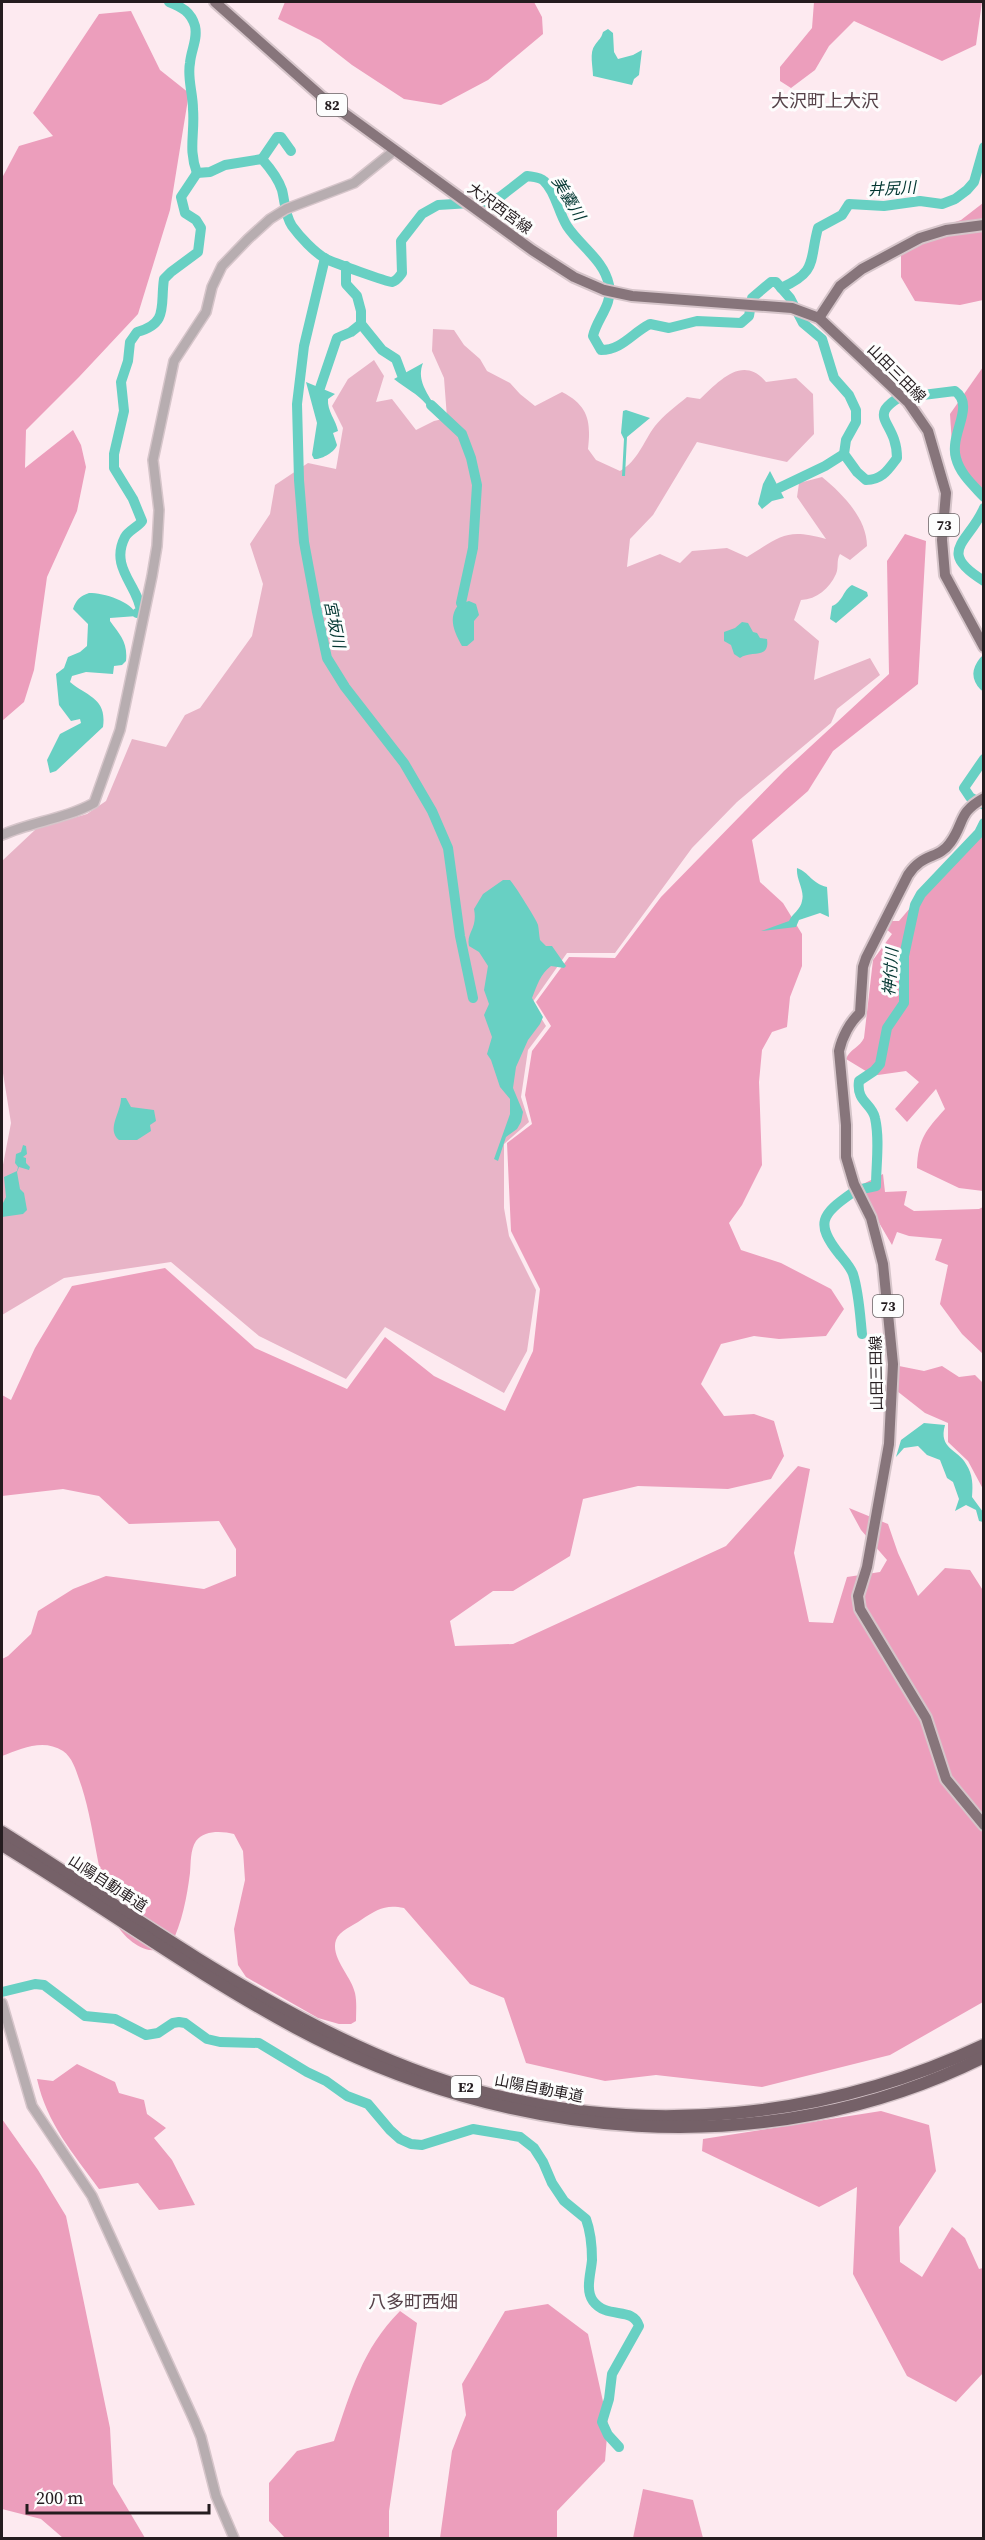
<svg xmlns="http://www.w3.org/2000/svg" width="985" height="2540" font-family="'Source Serif 4','Noto Sans JP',serif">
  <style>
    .green { fill: #e8b4c7 }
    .forest { fill: #ec9ebc }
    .water { fill: #68d0c3 }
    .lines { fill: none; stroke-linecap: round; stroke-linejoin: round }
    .river { stroke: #68d0c3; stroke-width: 10 }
    .minor-casing { stroke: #d6c5ca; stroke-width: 12 }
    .major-casing { stroke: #d6c5ca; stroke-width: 14 }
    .highway-casing { stroke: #d6c5ca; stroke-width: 15 }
    .minor { stroke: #b7adb0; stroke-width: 9 }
    .major { stroke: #87757b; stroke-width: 10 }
    .highway { stroke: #756168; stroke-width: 12 }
    .labels { text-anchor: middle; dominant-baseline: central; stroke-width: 6; stroke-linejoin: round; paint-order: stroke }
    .shield { fill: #fdfdfd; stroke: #656062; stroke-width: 1.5 }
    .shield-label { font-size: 14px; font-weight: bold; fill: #241c1f }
    .street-label { font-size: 15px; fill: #241c1f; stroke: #fdfdfd }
    .water-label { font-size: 16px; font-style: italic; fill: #023631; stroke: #fdfdfd }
    .quarter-label { font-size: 18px; fill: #554249; stroke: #fdfdfd }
  </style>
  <rect width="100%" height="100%" fill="#fdeaf0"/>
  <!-- green -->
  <path class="green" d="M433,329l21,1 10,15 16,14 7,12 23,12 10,11 15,12 27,-14c27,14 29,30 26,57l8,11 24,11c18,-10 23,-29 35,-45 9,-11 21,-20 32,-29l13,2c19,-18 43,-45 66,-17l30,-4 17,16 1,40 -27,28 -90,-20 -44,73 -23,24 -3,28 33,-13 20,9 12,-12 35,-3 20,9c34,-21 39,-29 79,-18l-29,-42 2,-14 23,-6c21,17 45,42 45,69l-17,14 -10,-6c-4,7 -1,13 -4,20 -7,15 -19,25 -35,26l-7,20 25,21 -5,39 56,-22 10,17 -43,34 -6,14 -94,79 -45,46 -77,105h-48l-35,50 14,23 -18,24 -7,47 8,25 -25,22v64l5,28 27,54 -9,61 -23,42 -119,-66 -39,52 -87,-43 -88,-74 -107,16 -62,37v-145l9,-47 -9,-56v-206l34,-32 51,-15 19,-13 26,-62 34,8 19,-32 15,-7 52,-72 11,-52 -13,-40 20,-30 5,-29 33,-22 28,6 7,-41 -11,-22 16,-27 26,-19 10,16 -8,26 16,-3 24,31 18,-9 13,-3 -3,-40 -12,-27z"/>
  <!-- forest -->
  <g class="forest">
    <polygon points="285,2 534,2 542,17 543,34 488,80 441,105 404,99 352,65 320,40 278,19"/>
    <polygon points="814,2 982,2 976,45 942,61 854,21 829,46 815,70 791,88 780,81 780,67 812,28"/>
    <polygon points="131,11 160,70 189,93 170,210 138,314 79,377 26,430 25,468 73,430 81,445 86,467 77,511 47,577 34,670 24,702 2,721 2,178 19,146 53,136 33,113 99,14"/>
    <polygon points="983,203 983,300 960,305 915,301 901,277 901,252 929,231 961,220"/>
    <polygon points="983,367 983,492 953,460 950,414"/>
    <path d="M905,534l21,7 -8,143 -85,67 -25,40 -56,49 8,42 23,21 19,31v32l-12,31 -3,30 -15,5 -10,18 -3,32 3,83 -20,40 -13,18 12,27 40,13 50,26 13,20 -18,27 -47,3 -25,-3 -33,8 -20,40 23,32 30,-2 20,7 10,35 -13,23 -43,10 -90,-3 -55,13 -13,57 -57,35h-20l-43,30 5,25 58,-2 213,-98 72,-80 12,3 -16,84 15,69 24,1 14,-46 33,-5 7,-12 -26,-30 -12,-22 39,16 10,29 20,43 27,-28 25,2 14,22 -1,410 -93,53 -128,32 -106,-12 -51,6 -79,-18 -22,-65 -34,-14 -66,-76c-18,-4 -27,1 -43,12 -7,5 -22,11 -25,20 -6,17 16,37 19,53 2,9 1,19 1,28l-5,3h-12l-21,-6 -72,-41 -8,-12 -4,-36 11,-49 -2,-29 -9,-17c-12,-3 -30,-4 -38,7 -6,9 -5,22 -6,32 -3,24 -8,50 -19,72 -7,2 -14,6 -22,5 -15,-3 -31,-19 -36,-33 -17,-44 -18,-94 -34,-138 -3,-9 -7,-22 -16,-28 -20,-13 -42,-2 -61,5v-97l6,-3 23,-22 7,-23 35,-22 33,-13 98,13 32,-13v-27l-17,-28 -90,3 -30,-28 -36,-7 -61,7v-101l9,5 24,-52 37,-62 93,-18 90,80 92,41 38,-52 49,39 71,35 28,-60 7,-62 -29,-58 -4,-88 25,-19 -7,-29 7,-44 19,-25 -15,-24 33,-45 46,1 46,-61 123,-126 105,-97 -2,-113z"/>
    <path d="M983,822v369l-24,-3 -42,-20c1,-29 9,-38 28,-59l-9,-20 -29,33 -12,-13 24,-27 -13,-11 -28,4 -9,-2 -23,-14c4,-10 14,-12 18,-21l9,-78 19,-26 -7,-6 4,-7h10z"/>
    <polygon points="883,1174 885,1192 907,1191 904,1205 914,1211 979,1209 983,1207 983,1354 962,1334 940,1304 948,1265 935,1260 942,1239 909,1236 897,1232 892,1245 871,1209 861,1185"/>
    <polygon points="899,1366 924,1371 942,1366 959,1377 975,1375 983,1383 983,1489 968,1461 948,1442 948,1423 925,1413 897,1391"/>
    <path d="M77,2064l38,18 4,11 25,7 3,14 19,14 -12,10 18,22 23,45 -36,5 -21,-27 -39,6c-26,-36 -52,-65 -62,-110l16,2z"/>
    <polygon points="881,2111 929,2125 936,2171 899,2227 900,2262 922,2277 952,2227 965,2238 979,2269 983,2268 983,2373 956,2402 907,2376 853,2274 857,2187 819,2207 702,2151 703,2139"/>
    <polygon points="2,2119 38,2170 66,2216 110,2428 113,2484 145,2538 63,2538 41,2519 2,2509"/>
    <polygon points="548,2304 588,2334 608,2424 605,2461 557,2511 557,2538 440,2538 452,2451 466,2415 462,2384 505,2311"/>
    <path d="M400,2311l17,12 -28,188v27h-104l-16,-17v-38l28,-32 37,-10c17,-49 28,-92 66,-130z"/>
    <polygon points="643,2489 693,2500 703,2538 633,2538"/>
  </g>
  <!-- water -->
  <g class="water">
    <path d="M608,29l5,4 1,19 4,7 15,-4 9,-5 -3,25 -5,4 -2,6 -39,-9c0,-9 -4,-24 2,-31 4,-6 6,-6 8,-13z"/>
    <path d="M423,363c-6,15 2,27 10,40l-2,2 -5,-1c-8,-10 -21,-16 -32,-25z"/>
    <path d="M306,382l29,12 -7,5c-1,12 8,21 10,32l-5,2 4,12c-2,7 -16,15 -23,14l-2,-4 5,-32z"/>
    <polygon points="626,410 650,418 627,437 625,476 622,476 624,439 621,433 623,411"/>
    <polygon points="770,471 784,498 772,501 762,509 758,504 763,484"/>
    <path d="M852,585l15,7 1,4 -32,27 -6,-4 2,-13c11,-4 11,-16 20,-21z"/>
    <path d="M89,593c15,0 43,8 48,23l-27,2v3c10,14 18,21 16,40l-4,4 -8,1 -1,8 -27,-2 -14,4 -2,6c18,15 37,16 33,45l-47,44 -6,2 -3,-13 13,-26 21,-11 -1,-4 -9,2 -12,-16 -3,-31 8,-6 4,-11 12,-5 7,-6 1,-22 -15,-15c3,-9 7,-13 16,-16z"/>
    <path d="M469,601l7,3 3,11 -5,6v19l-7,6h-5c-7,-13 -15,-28 -3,-42z"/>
    <path d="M742,622l6,1 5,9 4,1 3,5 7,1c3,21 -16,11 -27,19l-6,-4 -3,-9 -7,-4v-9l11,-4z"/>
    <path d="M797,868c13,5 14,15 30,19l2,30 -9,-4 -21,7 -3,7 -35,4 28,-10c3,-7 12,-12 13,-20 3,-11 -6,-21 -5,-33z"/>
    <path d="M503,880h7c4,4 28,42 28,45 1,5 1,10 2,15l6,6h6l14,20 -2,2 -13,-2c-11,8 -14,20 -19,32l11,19 -3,7 -12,16 -12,27 -3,21 10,24 -2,10 -4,7 -11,8 -8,24 -4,-2 16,-45v-15l-10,-12 -9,-27 -4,-6 5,-17 -8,-22 5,-11 -5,-14 4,-24 -9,-14 -10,-6c-3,-14 9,-17 5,-37l9,-15z"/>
    <path d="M121,1098h5l5,9 23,3 2,11 -6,4 1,6 -14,9h-18c-13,-11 2,-27 2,-42z"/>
    <polygon points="23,1145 26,1146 27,1154 23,1157 26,1158 26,1163 30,1167 29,1170 19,1167 17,1172 20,1189 24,1193 27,1210 23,1214 2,1217 2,1205 6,1197 4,1177 17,1171 18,1167 15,1163 16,1154 21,1152"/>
    <path d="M924,1423l21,2c-7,24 13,24 21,39 7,11 7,21 6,33l11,15v10l-4,-1 -3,-11 -10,-5 -11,6 4,-12 -6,-17 -6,-4 -7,-18 -13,-5 -9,-9 -14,2 -8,9 5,-17z"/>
  </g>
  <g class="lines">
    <!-- river -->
    <g class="river">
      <path d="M169,2c13,5 22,10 26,24 3,13 -4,24 -5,37 -3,15 3,30 3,46 2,25 -5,40 4,64l13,-1 15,-7 37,-6c8,9 16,19 20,31 3,12 3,26 10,36 8,11 22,26 34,33 6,3 61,23 66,23 5,-1 7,-5 10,-9l-1,-32 21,-27 16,-9 49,-3 13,-5 27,-21c6,1 13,1 17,5 12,11 14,31 23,45 13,20 37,34 42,59 4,20 -12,33 -16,51l8,14c21,0 31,-17 49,-26l19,4 28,-7 44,2 8,-7 3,-18 19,-16h5l14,16 13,25 19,16 12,39 15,17 7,15v12l-10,18 -2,14 13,18 9,8c16,0 22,-10 31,-22 0,-41 -38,-40 15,-68l11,5 32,-4c21,15 -6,43 1,67 4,16 18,28 28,39"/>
      <polyline points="262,159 277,137 281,137 291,151"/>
      <polyline points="325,258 304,346 297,404 299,480 304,542 317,612 327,658 345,687 404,763 432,811 448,848 460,936 473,998"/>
      <polyline points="346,266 346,284 357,296 361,311 361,324 382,350 396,359 402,375"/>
      <path d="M781,288c37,-16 28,-27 37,-60l24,-13 7,-11 35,2 36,-5 22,3 13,-5 12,-9 7,-8 10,-35"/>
      <polyline points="320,388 337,338 351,332 361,324"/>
      <polyline points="431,405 462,434 471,458 477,485 473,548 461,603"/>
      <polyline points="779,488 825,466 844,454"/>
      <path d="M984,508c-15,35 -49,43 0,73"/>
      <path d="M137,613l4,-1c-2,-26 -32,-44 -16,-75 3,-6 13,-10 17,-16l-9,-22 -19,-31v-14l10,-43 -3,-29 7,-21 2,-19 7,-10c32,-8 23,-27 27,-53l7,-7 27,-20 3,-24 -5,-8 -11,-7 -4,-16 16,-24"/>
      <path d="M984,661c-7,9 -8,16 0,25"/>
      <polyline points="984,759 964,788 970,797 984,805"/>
      <path d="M862,1189l14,-3c0,-22 4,-46 -1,-68 -3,-15 -19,-16 -16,-37l15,-10 6,-7 7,-36 17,-25v-47l11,-51 6,-11 58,-61 5,-10"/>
      <path d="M852,1193c-30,21 -38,30 -12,62 5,6 11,13 13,19 6,19 7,41 9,60"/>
      <path d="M2,1992l33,-8 9,1 41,31 30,3 31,16 12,-2 15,-10 6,-1 6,1 22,16 13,3 39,1 48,29 19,9 21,15 21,8 22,26 10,9 11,5 11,1 51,-16 47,8 14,11 9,14 9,21 12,18 22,18c4,11 6,28 6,41 -1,13 -7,30 1,41 14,19 40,5 46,25l-27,48 -3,25 -7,23 6,13 11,12"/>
    </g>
    <!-- minor casing -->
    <g class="minor-casing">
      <g id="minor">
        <path d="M2,835c29,-13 63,-16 92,-32l26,-73 32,-154 5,-30 2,-36 -6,-50 21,-99 32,-49 6,-25 10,-21 26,-27 22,-20 16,-10 68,-26 41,-33"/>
        <polyline points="2,2003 32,2106 92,2196 194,2420 201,2437 216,2496 234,2538"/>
      </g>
    </g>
    <!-- major casing -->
    <g class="major-casing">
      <g id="major">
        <polyline points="215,2 322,97 532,250 574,277 604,290 632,296 792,308 819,318 908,402 928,431 946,493 942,540 945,575 984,647"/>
        <polyline points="819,318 840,286 862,269 920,238 946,230 984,225"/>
        <path d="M984,798c-27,15 -19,25 -34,45 -11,16 -28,10 -42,32l-42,83 -3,9 -3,46c-10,9 -18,24 -21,38l7,74v32l8,27 17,34 12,46 10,100 -4,80 -22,123 -9,29 2,13 66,109 20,61 38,46"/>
      </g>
    </g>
    <!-- highway casing -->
    <g class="highway-casing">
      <g id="highway">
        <path d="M2,1832c99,62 195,132 299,186 56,30 116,56 177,73 168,46 349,28 506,-46"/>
        <path d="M2,1845c99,60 192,128 294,183 211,113 469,138 688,29"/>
      </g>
    </g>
    <!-- minor -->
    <use href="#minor" class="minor"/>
    <!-- major -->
    <use href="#major" class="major"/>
    <!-- highway -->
    <use href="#highway" class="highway"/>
  </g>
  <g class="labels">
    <!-- shield labels -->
    <g class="shield">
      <rect x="317" y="94" width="30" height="22" rx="4.5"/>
      <rect x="929" y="514" width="30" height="22" rx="4.5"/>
      <rect x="873" y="1295" width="30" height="22" rx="4.5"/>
      <rect x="451" y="2076" width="30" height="22" rx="4.5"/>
    </g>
    <g class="shield-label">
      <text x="332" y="105">82</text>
      <text x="944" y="525">73</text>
      <text x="888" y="1306">73</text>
      <text x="466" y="2087">E2</text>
    </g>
    <!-- street labels -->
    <g class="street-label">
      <text transform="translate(500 208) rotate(36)">大沢西宮線</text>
      <text transform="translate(897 373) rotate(45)">山田三田線</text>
      <text transform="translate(876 1373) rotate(-91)">山田三田線</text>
      <text transform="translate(108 1883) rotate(33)">山陽自動車道</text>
      <text transform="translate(539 2088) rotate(11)">山陽自動車道</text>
    </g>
    <!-- water labels -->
    <g class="water-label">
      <text transform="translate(892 188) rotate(-3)">井尻川</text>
      <text transform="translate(569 198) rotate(59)">美嚢川</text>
      <text transform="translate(335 624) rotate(78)">宮坂川</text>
      <text transform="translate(890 972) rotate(-86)">神付川</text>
    </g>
    <!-- quarter labels -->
    <g class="quarter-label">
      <text x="825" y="100">大沢町上大沢</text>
      <text x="413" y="2301">八多町西畑</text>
    </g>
  </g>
  <!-- border -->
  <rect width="985" height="2540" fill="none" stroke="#241c1f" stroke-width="6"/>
  <!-- scale -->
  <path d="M27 2504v9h182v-9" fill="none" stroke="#241c1f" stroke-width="3"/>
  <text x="36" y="2504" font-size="18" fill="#241c1f" stroke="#fdfdfd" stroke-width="4.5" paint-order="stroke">200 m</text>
</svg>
